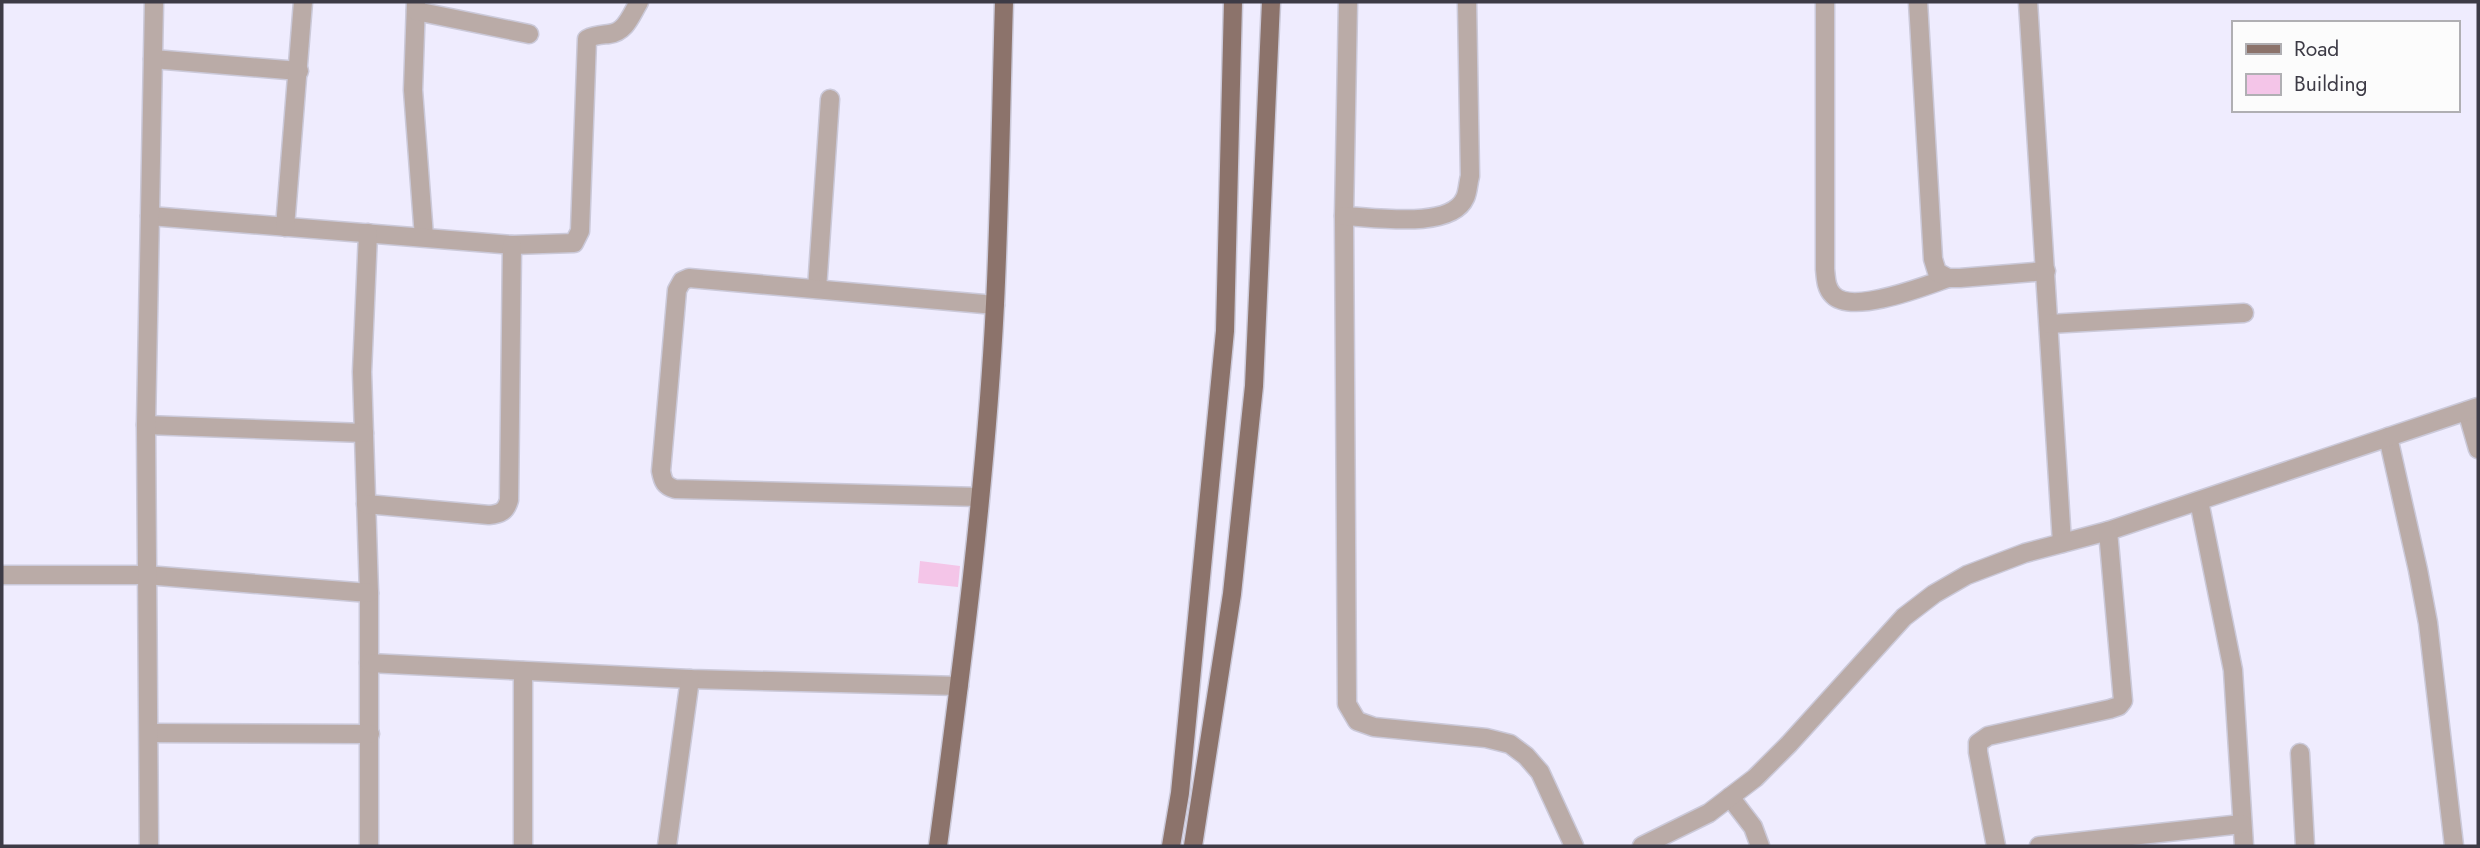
<svg xmlns="http://www.w3.org/2000/svg" width="2480" height="848" font-family="Jost,sans-serif">
  <style>
    .building { fill: #f4c5e8 }
    .lines { fill: none; stroke-linecap: round; stroke-linejoin: round }
    .minor-casing { stroke: #cbc9d9; stroke-width: 21 }
    .major-casing { stroke: #cbc9d9; stroke-width: 21 }
    .minor { stroke: #baaba7; stroke-width: 18 }
    .major { stroke: #8c736b; stroke-width: 18 }
  </style>
  <rect width="100%" height="100%" fill="#efecfe"/>
  <!-- building -->
  <polygon class="building" points="920,561 960,566 958,587 918,583"/>
  <g class="lines">
    <!-- minor casing -->
    <g class="minor-casing">
      <g id="minor">
        <polyline points="416,2 413,90 424,237"/>
        <polyline points="1348,2 1344,216 1347,704 1357,721 1374,727 1486,738 1510,744 1526,756 1540,772 1574,846"/>
        <path d="M1825,2v267c1,10 1,19 8,26 19,20 92,-9 115,-17"/>
        <polyline points="1918,2 1933,259 1937,272 1948,278 1960,278 2046,271"/>
        <polyline points="2028,2 2062,543"/>
        <polyline points="416,11 529,34"/>
        <polyline points="153,59 299,71"/>
        <path d="M150,216l362,29 62,-2 6,-12 7,-192c7,-4 13,-4 22,-5 17,-2 22,-19 30,-32"/>
        <path d="M1344,216c29,1 107,14 121,-18 3,-6 3,-15 5,-22l-3,-174"/>
        <polyline points="285,227 303,2"/>
        <polyline points="368,233 362,372 369,593 369,846"/>
        <polyline points="817,289 830,99"/>
        <polyline points="2049,324 2244,313"/>
        <polyline points="2467,411 2478,449"/>
        <polyline points="146,425 364,433"/>
        <polyline points="2388,437 2418,570 2428,623 2454,846"/>
        <path d="M979,497l-304,-8c-10,-3 -12,-7 -14,-18l16,-181 5,-9 7,-3 306,27"/>
        <polyline points="2199,501 2233,670 2244,846"/>
        <path d="M366,504l123,11c12,-1 17,-4 20,-15l3,-255"/>
        <polyline points="2,575 146,575 369,593"/>
        <polyline points="369,663 690,679 959,686"/>
        <polyline points="149,733 370,734"/>
        <polyline points="2300,753 2305,846"/>
        <polyline points="1730,797 1753,827 1760,846"/>
        <polyline points="149,846 146,425 154,2"/>
        <polyline points="523,846 523,671"/>
        <polyline points="667,846 690,679"/>
        <polyline points="1642,846 1709,813 1755,778 1789,744 1904,617 1934,594 1967,575 2025,553 2108,531 2478,407"/>
        <polyline points="1996,846 1978,752 1978,743 1988,736 2110,709 2119,706 2123,701 2108,531"/>
        <polyline points="2039,846 2242,824"/>
      </g>
    </g>
    <!-- major casing -->
    <g class="major-casing">
      <g id="major">
        <path d="M938,846c24,-180 48,-361 57,-542 5,-101 6,-202 9,-302"/>
        <polyline points="1171,846 1180,793 1225,331 1233,2"/>
        <polyline points="1193,846 1232,594 1254,386 1271,2"/>
      </g>
    </g>
    <!-- minor -->
    <use href="#minor" class="minor"/>
    <!-- major -->
    <use href="#major" class="major"/>
  </g>
  <!-- border -->
  <rect width="2480" height="848" fill="none" stroke="#3d3b46" stroke-width="7"/>
  <!-- legend -->
  <rect x="2232" y="21" width="228" height="91" fill="#fcfcfc" stroke="#b0afb3" stroke-width="2"/>
  <rect x="2246" y="44" width="35" height="10" fill="#8c736b" stroke="#b0afb3" stroke-width="2"/>
  <text x="2294" y="56" font-size="21" fill="#3d3b46">Road</text>
  <rect x="2246" y="74" width="35" height="21" fill="#f4c5e8" stroke="#b0afb3" stroke-width="2"/>
  <text x="2294" y="91" font-size="21" fill="#3d3b46">Building</text>
</svg>
